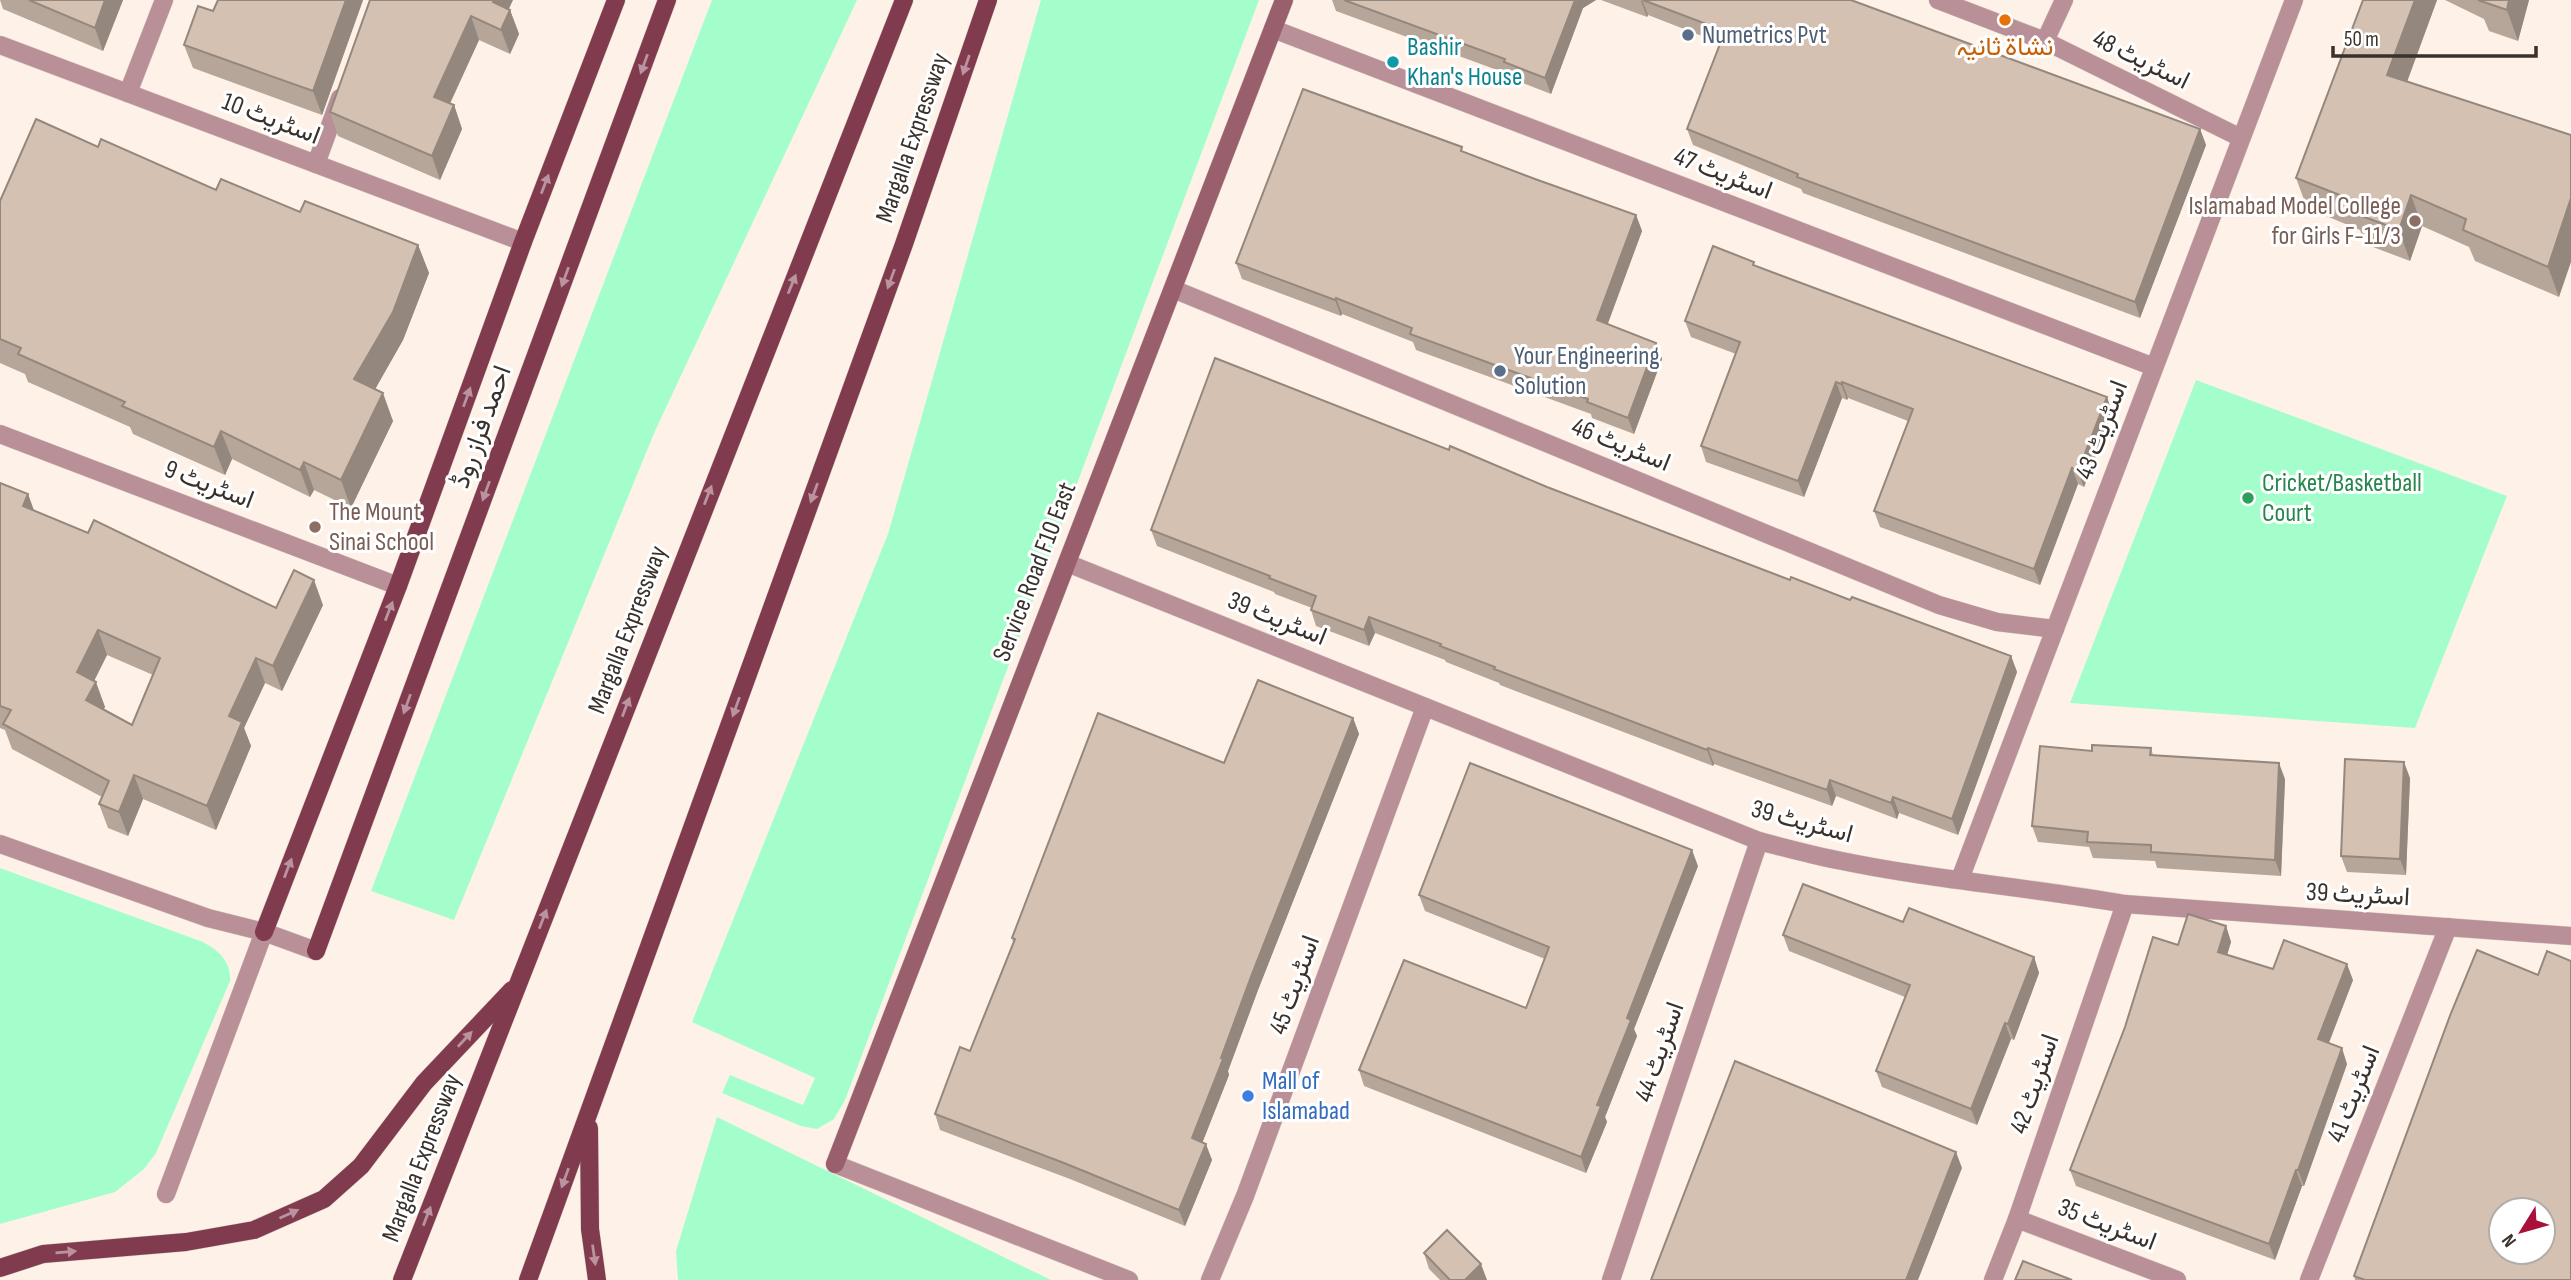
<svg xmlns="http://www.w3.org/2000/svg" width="2571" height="1280" font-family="'Sofia Sans Condensed',Vazirmatn,sans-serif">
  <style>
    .green { fill: #a4fecb }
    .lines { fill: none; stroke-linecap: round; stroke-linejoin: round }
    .street-casing { stroke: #dbcfc6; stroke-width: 19 }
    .secondary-casing { stroke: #dbcfc6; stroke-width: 19 }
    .primary-casing { stroke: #dbcfc6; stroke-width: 19 }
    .street { stroke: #b98f98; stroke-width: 18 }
    .secondary { stroke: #9a5f6d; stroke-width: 18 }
    .primary { stroke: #813b4f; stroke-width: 18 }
    .wall { fill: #b6a699; fill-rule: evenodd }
    .shaded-wall { fill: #94877d }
    .building { fill: #d4c1b2; stroke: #94877d; stroke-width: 2; fill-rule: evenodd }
    .oneway { fill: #ba939e }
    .food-dot { fill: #e8710a; stroke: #fff; stroke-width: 2.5 }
    .service-dot { fill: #5c6f8a; stroke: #fff; stroke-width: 2.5 }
    .culture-dot { fill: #0f9aa8; stroke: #fff; stroke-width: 2.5 }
    .education-dot { fill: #8d6e63; stroke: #fff; stroke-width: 2.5 }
    .leisure-dot { fill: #2e9e5b; stroke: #fff; stroke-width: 2.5 }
    .shop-dot { fill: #3f7fe0; stroke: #fff; stroke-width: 2.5 }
    .labels { text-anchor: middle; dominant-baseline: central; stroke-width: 6; stroke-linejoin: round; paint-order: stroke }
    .service-label { font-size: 26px; fill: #4e5e75; stroke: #fff; text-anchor: start }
    .culture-label { font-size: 26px; fill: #0d838f; stroke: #fff; text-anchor: start }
    .food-label { font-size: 26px; fill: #c56008; stroke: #fff }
    .street-label { font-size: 26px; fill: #39312b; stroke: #fff }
    .education-label { font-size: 26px; fill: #785e54; stroke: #fff; text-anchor: end }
    .leisure-label { font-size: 26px; fill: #27864d; stroke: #fff; text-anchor: start }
    .shop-label { font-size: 26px; fill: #366cbe; stroke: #fff; text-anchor: start }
  </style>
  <rect width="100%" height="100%" fill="#fef2e8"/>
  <!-- green -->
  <g class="green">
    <polygon points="712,0 857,0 655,431 454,920 371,891"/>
    <polygon points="1041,0 1259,0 845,1100 834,1119 817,1129 801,1126 722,1093 730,1075 803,1105 815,1078 692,1022 888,534"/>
    <polygon points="2196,380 2507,496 2415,728 2070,703"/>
    <path d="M0,868l203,74c16,9 28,19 27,39l-74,172 -12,16 -29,23 -115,32z"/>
    <polygon points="717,1117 1051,1280 678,1280 676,1251"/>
  </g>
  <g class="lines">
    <!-- street casing -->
    <g class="street-casing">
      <g id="street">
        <polyline points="1938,0 2045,41 2241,138"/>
        <polyline points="1273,29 2154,367"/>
        <polyline points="2045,41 2064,0"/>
        <polyline points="0,45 523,242"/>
        <polyline points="128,93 164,0"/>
        <polyline points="316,164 340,98"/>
        <polyline points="1173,289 1939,605 1997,622 2055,629"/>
        <polyline points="0,434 398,586"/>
        <path d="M1067,563l692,278c26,7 52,14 78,19 95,20 192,27 288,44l446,32"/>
        <polyline points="0,844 208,918 264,932 316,951"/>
        <polyline points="1960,879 2294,0"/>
        <polyline points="835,1164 1129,1280"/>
        <polyline points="166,1194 264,932"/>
        <polyline points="2017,1219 2177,1280"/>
        <polyline points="1210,1280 1245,1196 1425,707"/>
        <polyline points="1611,1280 1759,841"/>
        <polyline points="1993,1280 2017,1219 2125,904"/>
        <polyline points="2309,1280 2448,927"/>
      </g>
    </g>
    <!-- secondary casing -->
    <g class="secondary-casing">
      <polyline id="secondary" points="835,1164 1284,0"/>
    </g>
    <!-- primary casing -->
    <g class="primary-casing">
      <g id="primary">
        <polyline points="264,932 398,586 523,242 616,0"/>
        <polyline points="316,951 667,0"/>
        <polyline points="589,1128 590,1229 597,1280"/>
        <polyline points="0,1268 43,1254 186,1242 254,1230 324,1199 361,1166 424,1083 512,990"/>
        <polyline points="402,1280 904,0"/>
        <polyline points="528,1280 904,244 988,0"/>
      </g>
    </g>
    <!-- street -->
    <use href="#street" class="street"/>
    <!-- secondary -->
    <use href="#secondary" class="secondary"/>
    <!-- primary -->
    <use href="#primary" class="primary"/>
  </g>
  <!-- wall -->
  <g class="wall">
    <polygon points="0,0 123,0 103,51 3,9"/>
    <polygon points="218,0 363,0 322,115 193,68 184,45 213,11"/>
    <polygon points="370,0 510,10 519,34 510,54 479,40 450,104 454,105 462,129 440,180 338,136 330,112"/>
    <polygon points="1332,0 1596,0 1583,8 1551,94 1510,78 1508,74 1336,11"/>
    <polygon points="1601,0 1851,0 2200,129 2206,145 2140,318 1803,193 1801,189 1693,145 1687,129 1720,43 1648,15 1647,17"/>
    <polygon points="2363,0 2437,0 2407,82 2571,135 2559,297 2475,261 2469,247 2422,226 2410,261 2365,244 2360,230 2307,208 2296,178"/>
    <polygon points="2445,0 2529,0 2518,41 2489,31 2484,19"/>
    <polygon points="98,147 216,190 300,212 418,245 429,273 403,340 375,389 393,421 351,508 314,490 310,497 232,459 225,475 133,434 130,427 28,382 25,374 0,363 0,201"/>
    <polygon points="1464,152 1535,179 1636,215 1642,231 1607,324 1656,343 1662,359 1634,434 1592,418 1591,414 1416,350 1413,342 1342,314 1341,316 1242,279 1236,263"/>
    <polygon points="1756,266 2107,397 2112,413 2084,487 2078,484 2040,585 1880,527 1874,511 1908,421 1848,398 1847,400 1842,398 1804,497 1706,462 1701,446 1736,354 1691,337 1685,321"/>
    <polygon points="1449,450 1790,580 2011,656 2017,672 1958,835 1899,813 1897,819 1836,796 1832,806 1714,764 1713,766 1500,685 1499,683 1446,662 1445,660 1375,633 1369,646 1316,626 1311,610 1312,608 1275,594 1274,592 1157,546 1151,530"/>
    <path d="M0,483l28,11 6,17 242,97 47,-3 -41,86 -17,-8 -21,45 7,18 -35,84 -73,-31 -15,37 -20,-8 -9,-24 3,-7 -90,-48 -7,-19 -5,-2zM107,655l46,20 -21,50 -29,-16 2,-2 -11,-26z"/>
    <polygon points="1353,718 1359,734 1258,990 1228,1071 1229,1075 1202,1142 1212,1160 1185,1226 1070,1179 940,1130 935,1114 970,1051 1013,942 1012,938 1224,763"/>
    <polygon points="2151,748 2153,755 2285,779 2281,876 2157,868 2155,861 2093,858 2089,847 2038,842 2032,826 2092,751"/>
    <polygon points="2410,778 2406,875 2347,872 2341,856"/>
    <polygon points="1698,866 1634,1029 1637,1036 1605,1117 1607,1122 1586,1173 1364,1086 1359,1070 1526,1008 1545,959 1425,911 1419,895"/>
    <polygon points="1903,922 2034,957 2039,973 2014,1040 2011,1039 1977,1125 1882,1087 1876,1071 1905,997 1789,951 1783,935"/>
    <polygon points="2226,926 2231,942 2227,955 2273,969 2353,980 2329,1043 2347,1064 2304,1186 2302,1186 2275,1260 2076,1186 2070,1170 2178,945"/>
    <polygon points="2538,975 2571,1280 2355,1280 2354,1276"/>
    <polygon points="1424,1253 1487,1280 1440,1280 1429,1269"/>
  </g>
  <!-- shaded-wall -->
  <g class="shaded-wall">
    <polygon points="105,0 123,0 103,51 95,28"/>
    <polygon points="346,0 363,0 322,115 313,91"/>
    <polygon points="494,0 513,0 501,26 493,2"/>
    <polygon points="1575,0 1596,0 1583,8 1551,94 1545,78"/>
    <polygon points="1642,0 1648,15 1647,17 1641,1"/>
    <polygon points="2415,0 2437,0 2398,106 2387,75"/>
    <polygon points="2509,0 2529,0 2518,41 2507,10"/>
    <polygon points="510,10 519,34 510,54 501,30"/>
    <polygon points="471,16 479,40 442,120 434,97"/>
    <polygon points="454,105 462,129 440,180 432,156"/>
    <polygon points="2200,129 2206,145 2140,318 2135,302"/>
    <polygon points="2411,195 2422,226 2410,261 2399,230"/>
    <polygon points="2571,198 2571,262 2559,297 2548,267"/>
    <polygon points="1636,215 1642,231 1603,337 1597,320"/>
    <polygon points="418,245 429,273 403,340 365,407 354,379"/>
    <polygon points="1336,298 1342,314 1341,316 1335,300"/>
    <polygon points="1656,343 1662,359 1634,434 1628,418"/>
    <polygon points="1836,382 1842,398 1804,497 1798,481"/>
    <polygon points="1842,382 1848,398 1847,400 1841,384"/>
    <polygon points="383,393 393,421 351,508 341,480"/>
    <polygon points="2107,397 2112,413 2084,487 2078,471"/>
    <polygon points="221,431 232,459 225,475 214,447"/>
    <polygon points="304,462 314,490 310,497 300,470"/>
    <polygon points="2072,468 2078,484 2040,585 2034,569"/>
    <polygon points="28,494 37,519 23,506"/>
    <polygon points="314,580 323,605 282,691 273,666"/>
    <polygon points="1369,617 1375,633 1369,646 1364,630"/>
    <polygon points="98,630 107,655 86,697 77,672"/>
    <polygon points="2011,656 2017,672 1958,835 1952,819"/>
    <polygon points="256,658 265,683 244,728 251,746 216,830 207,806 229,716"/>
    <polygon points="96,682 105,707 95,725 86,700"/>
    <polygon points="1353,718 1359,734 1258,990 1228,1071 1229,1075 1198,1154 1192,1138 1252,974"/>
    <polygon points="1708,748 1714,764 1713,766 1707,750"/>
    <polygon points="2404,762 2410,778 2406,875 2400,859"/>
    <polygon points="2279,763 2285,779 2281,876 2275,860"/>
    <polygon points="134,775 143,799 128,836 119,812"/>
    <polygon points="1830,780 1836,796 1832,806 1827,790"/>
    <polygon points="1893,797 1899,813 1897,819 1891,803"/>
    <polygon points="1692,850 1698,866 1634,1029 1637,1036 1605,1117 1607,1122 1586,1173 1581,1157 1597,1105 1627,1018"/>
    <polygon points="2226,926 2231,942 2223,968 2218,952"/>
    <polygon points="2034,957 2039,973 2014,1040 2008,1024"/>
    <polygon points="2347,964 2353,980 2324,1055 2318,1039"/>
    <polygon points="2005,1023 2011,1039 1977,1125 1971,1109"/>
    <polygon points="2342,1048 2347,1064 2304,1186 2298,1170"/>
    <polygon points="1206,1144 1212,1160 1185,1226 1179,1210"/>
    <polygon points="1956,1152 1962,1168 1918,1280 1906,1280"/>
    <polygon points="2296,1170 2302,1186 2275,1260 2269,1244"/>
    <polygon points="1481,1264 1487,1280 1465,1280"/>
  </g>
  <!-- building -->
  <g class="building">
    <polygon points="29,0 105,0 95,28"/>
    <polygon points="218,0 346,0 313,91 184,45 198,6 213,11"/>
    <polygon points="370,0 494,0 493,2 510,10 501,30 471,16 434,97 454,105 432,156 330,112"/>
    <polygon points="1344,0 1575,0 1545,78 1504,62 1505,59"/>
    <polygon points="1643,0 1851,0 2200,129 2135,302 1797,177 1798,174 1687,129 1725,31"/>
    <polygon points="2363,0 2415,0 2387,75 2571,135 2571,198 2548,267 2463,230 2466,219 2411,195 2399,230 2354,213 2355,201 2296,178"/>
    <polygon points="2478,0 2509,0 2507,10"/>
    <polygon points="1303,89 1462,147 1461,151 1535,179 1636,215 1597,320 1656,343 1628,418 1587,402 1588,399 1410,334 1412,328 1336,298 1335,300 1236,263"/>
    <polygon points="36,119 98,147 101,139 216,190 221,179 300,212 305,201 418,245 393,312 354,379 383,393 341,480 304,462 300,470 221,431 214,447 122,406 125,402 18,354 21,348 0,339 0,201"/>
    <polygon points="1713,246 1754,262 1753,265 2107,397 2078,471 2072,468 2034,569 1874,511 1913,409 1842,382 1841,384 1836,382 1798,481 1701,446 1740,342 1685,321"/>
    <polygon points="1215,358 1449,450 1450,446 1547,487 1790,580 1791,577 1850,600 1852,597 2011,656 1952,819 1893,797 1891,803 1830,780 1827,790 1708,748 1707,750 1494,669 1495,667 1440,646 1441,644 1369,617 1364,630 1311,610 1316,596 1269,578 1270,576 1151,530"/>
    <path d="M0,483l28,11 -5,12 65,27 6,-13 182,88 18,-38 20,10 -41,86 -17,-8 -27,58 13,6 -35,84 -73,-31 -15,37 -20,-8 10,-23 -106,-57 8,-14 -11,-4zM98,630l62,28 -28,67 -46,-25 10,-18 -19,-10z"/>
    <polygon points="1258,680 1353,718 1252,974 1221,1058 1223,1059 1192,1138 1206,1144 1179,1210 1064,1163 935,1114 960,1047 970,1051 1015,939 1012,938 1098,713 1224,763"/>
    <polygon points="2092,745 2151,748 2150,755 2279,763 2275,860 2151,852 2151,845 2087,842 2088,832 2032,826 2040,746 2092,751"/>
    <polygon points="2345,759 2404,762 2400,859 2341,856"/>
    <polygon points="1470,763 1692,850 1627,1018 1631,1020 1597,1105 1601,1106 1581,1157 1359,1070 1404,960 1526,1008 1549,947 1419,895"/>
    <polygon points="1803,884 1903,922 1909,908 2034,957 2008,1024 2005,1023 1971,1109 1876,1071 1910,985 1783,935"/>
    <polygon points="2188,914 2226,926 2218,952 2273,969 2284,940 2347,964 2318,1039 2342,1048 2298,1170 2296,1170 2269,1244 2070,1170 2125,1027 2153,937 2178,945"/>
    <path d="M2477,950l61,25 9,-24 24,10v319h-206l-11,-4 97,-263zM2501,1210h42v42h-42z"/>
    <polygon points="1735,1061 1956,1152 1906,1280 1651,1280"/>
    <polygon points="1447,1230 1481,1264 1465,1280 1450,1280 1424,1253"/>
    <polygon points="2023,1261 2072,1280 2015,1280"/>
  </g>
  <!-- one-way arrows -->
  <defs><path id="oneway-solid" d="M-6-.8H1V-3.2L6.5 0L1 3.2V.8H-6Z" transform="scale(1.75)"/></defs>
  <g class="oneway">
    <use href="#oneway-solid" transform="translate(644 64) rotate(110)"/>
    <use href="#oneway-solid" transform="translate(966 65) rotate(109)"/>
    <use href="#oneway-solid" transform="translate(545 184) rotate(-69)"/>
    <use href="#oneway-solid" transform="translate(565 277) rotate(110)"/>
    <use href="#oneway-solid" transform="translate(891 279) rotate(110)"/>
    <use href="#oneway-solid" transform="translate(792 284) rotate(-68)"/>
    <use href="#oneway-solid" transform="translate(467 397) rotate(-70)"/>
    <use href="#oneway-solid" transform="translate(486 491) rotate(110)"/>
    <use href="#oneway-solid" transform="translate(814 493) rotate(110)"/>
    <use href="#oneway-solid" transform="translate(708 495) rotate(-69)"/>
    <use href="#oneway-solid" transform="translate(389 611) rotate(-69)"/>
    <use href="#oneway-solid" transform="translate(407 704) rotate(110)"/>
    <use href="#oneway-solid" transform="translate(626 707) rotate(-69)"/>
    <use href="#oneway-solid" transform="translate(736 707) rotate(110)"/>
    <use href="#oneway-solid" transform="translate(288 868) rotate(-69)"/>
    <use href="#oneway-solid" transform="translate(543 919) rotate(-69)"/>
    <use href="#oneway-solid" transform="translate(465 1039) rotate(-47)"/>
    <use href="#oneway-solid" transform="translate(565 1178) rotate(110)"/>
    <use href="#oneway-solid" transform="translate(289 1214) rotate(-24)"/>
    <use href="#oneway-solid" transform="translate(427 1216) rotate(-69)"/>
    <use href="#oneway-solid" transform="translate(66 1252) rotate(-5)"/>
    <use href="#oneway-solid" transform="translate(594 1255) rotate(82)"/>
  </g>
  <!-- markers -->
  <circle class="food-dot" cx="2005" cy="20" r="7"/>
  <g class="service-dot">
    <circle cx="1688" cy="35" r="7"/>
    <circle cx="1500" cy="371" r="7"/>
  </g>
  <circle class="culture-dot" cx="1393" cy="62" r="7"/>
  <g class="education-dot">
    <circle cx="2415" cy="221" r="7"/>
    <circle cx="315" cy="527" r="7"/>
  </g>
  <circle class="leisure-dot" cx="2248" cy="498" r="7"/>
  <circle class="shop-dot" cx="1248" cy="1096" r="7"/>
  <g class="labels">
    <!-- service labels -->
    <g class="service-label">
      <text x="1702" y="35">Numetrics Pvt</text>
      <text x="1514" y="356">Your Engineering<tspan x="1514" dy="30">Solution</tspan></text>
    </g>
    <!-- culture labels -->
    <g class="culture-label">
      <text x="1407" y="47">Bashir<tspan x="1407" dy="30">Khan's House</tspan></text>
    </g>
    <!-- food labels -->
    <g class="food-label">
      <text x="2005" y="47">نشاۃ ثانیہ</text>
    </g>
    <!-- street labels -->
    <g class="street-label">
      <text transform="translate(2141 60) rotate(26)">اسٹریٹ 48</text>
      <text transform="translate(271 119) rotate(21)">اسٹریٹ 10</text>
      <text transform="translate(913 138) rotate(-71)">Margalla Expressway</text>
      <text transform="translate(1723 174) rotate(21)">اسٹریٹ 47</text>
      <text transform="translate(482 427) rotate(-70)">احمد فراز روڈ</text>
      <text transform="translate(2102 430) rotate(-69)">اسٹریٹ 43</text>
      <text transform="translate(1621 445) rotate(22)">اسٹریٹ 46</text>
      <text transform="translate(209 485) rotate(21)">اسٹریٹ 9</text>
      <text transform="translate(1035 572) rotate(-69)">Service Road F10 East</text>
      <text transform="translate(1277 619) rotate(22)">اسٹریٹ 39</text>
      <text transform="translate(628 630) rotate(-69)">Margalla Expressway</text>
      <text transform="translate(1802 822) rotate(15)">اسٹریٹ 39</text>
      <text transform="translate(2358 895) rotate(3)">اسٹریٹ 39</text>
      <text transform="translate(1295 985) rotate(-70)">اسٹریٹ 45</text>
      <text transform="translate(1660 1052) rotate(-71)">اسٹریٹ 44</text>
      <text transform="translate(2035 1084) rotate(-71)">اسٹریٹ 42</text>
      <text transform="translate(2354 1094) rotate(-68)">اسٹریٹ 41</text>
      <text transform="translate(422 1158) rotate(-69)">Margalla Expressway</text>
      <text transform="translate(2107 1225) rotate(21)">اسٹریٹ 35</text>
    </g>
    <!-- education labels -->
    <g class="education-label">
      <text x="2401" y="206">Islamabad Model College<tspan x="2401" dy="30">for Girls F-11/3</tspan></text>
      <text x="329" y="512" text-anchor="start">The Mount<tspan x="329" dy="30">Sinai School</tspan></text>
    </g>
    <!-- leisure labels -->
    <g class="leisure-label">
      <text x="2262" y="483">Cricket/Basketball<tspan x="2262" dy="30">Court</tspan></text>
    </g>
    <!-- shop labels -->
    <g class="shop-label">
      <text x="1262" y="1081">Mall of<tspan x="1262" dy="30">Islamabad</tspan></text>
    </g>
  </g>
  <!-- north arrow -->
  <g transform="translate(2522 1231) rotate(233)"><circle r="33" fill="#ffffff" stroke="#b0adaa" stroke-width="2"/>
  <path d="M0-5L12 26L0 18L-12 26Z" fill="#a9113b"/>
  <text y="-10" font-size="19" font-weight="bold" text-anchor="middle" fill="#39312b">N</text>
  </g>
  <!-- scale -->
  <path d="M2333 46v10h203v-10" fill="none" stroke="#39312b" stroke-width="3.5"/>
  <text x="2344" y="46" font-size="21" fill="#39312b" stroke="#ffffff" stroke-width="5" paint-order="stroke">50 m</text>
</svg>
